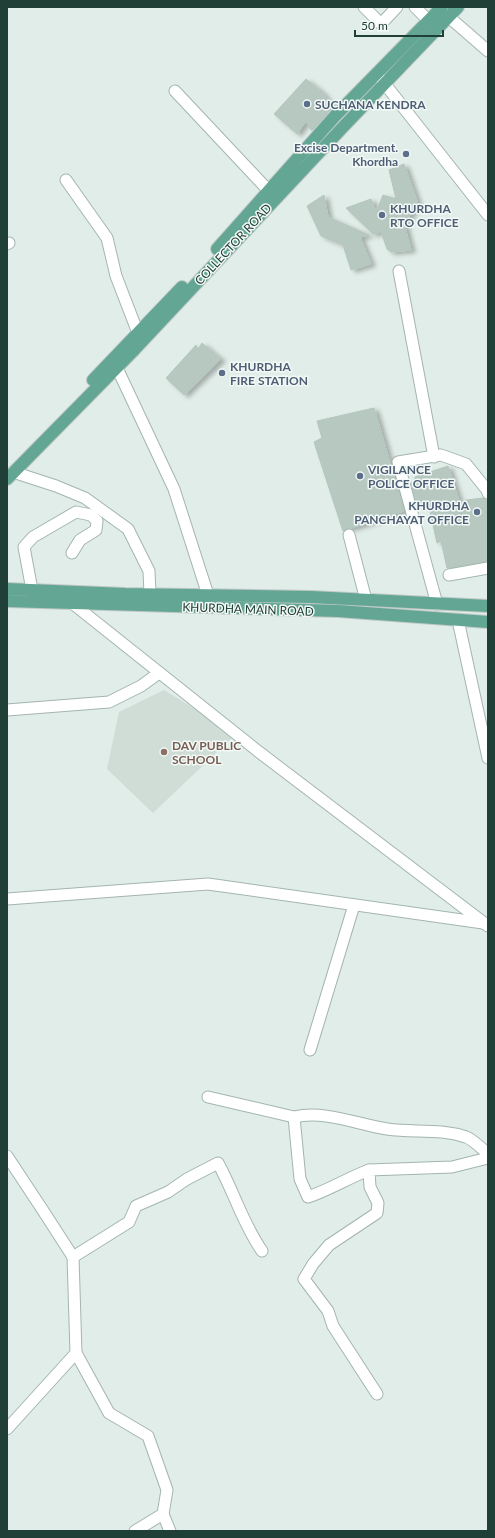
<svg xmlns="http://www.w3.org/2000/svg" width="495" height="1538" font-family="Lato,sans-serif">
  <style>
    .built { fill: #cfddd6 }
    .building { fill: #b6c8c0; stroke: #b3c7be; filter: url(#shadow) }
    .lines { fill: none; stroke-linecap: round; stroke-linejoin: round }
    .minor-casing { stroke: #a3b5af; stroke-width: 13 }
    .major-casing { stroke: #c1c9c7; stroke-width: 14 }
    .minor { stroke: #fff; stroke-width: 11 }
    .major { stroke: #62a693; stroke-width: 12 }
    .service-dot { fill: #5c6f8a; stroke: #f2f9f6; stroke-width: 1.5 }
    .education-dot { fill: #8d6e63; stroke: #f2f9f6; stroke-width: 1.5 }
    .labels { text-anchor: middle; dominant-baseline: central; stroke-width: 3; stroke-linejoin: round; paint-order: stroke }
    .service-label { font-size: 12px; font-weight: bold; fill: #4e5e75; stroke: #f2f9f6; text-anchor: start }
    .street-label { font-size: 12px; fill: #203f36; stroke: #f2f9f6 }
    .education-label { font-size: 12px; font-weight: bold; fill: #785e54; stroke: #f2f9f6; text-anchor: start }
  </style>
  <defs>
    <filter id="shadow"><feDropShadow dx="4.5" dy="2.5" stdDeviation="2" flood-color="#0004"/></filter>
  </defs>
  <rect width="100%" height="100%" fill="#e1ede8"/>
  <!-- built -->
  <polygon class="built" points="164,690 236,734 153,813 107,769 119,712"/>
  <!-- building -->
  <g class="building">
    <polygon points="306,79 322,92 333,107 314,129 311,130 306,121 297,134 274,114"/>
    <polygon points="404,164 418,204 404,223 411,250 391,252 387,249 381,232 373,234 346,208 371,199 376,212 383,195 396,199 389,170"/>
    <polygon points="324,195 328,217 369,235 360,237 371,264 351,270 343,245 321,236 307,206"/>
    <polygon points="202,343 221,359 184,395 166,378 196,345 198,349"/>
    <polygon points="374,408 404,511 351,528 347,528 343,531 314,442 322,438 317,421"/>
    <polygon points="448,466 459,501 483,498 486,499 488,509 488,561 447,568 441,541 437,543 428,503 424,504 423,501 416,502 411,483 415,481 415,477"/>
  </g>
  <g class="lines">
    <!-- minor casing -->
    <g class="minor-casing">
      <g id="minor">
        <polyline points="364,7 381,24 397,7"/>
        <polyline points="415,7 429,21"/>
        <polyline points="442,11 488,51"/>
        <polyline points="377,74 488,215"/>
        <polyline points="175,91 269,191"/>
        <polyline points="66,180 107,238 116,276 138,333"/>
        <polyline points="7,244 9,243"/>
        <polyline points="399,271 434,457"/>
        <polyline points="117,368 174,489 208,595"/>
        <polyline points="13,472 56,486 85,498 128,529 149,571 150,594"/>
        <polyline points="349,535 366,600"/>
        <polyline points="449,575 488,568"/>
        <polyline points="32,590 24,547 33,537 76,512 91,515 97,521 96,530 80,540 72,553"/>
        <polyline points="72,603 259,752 488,926"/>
        <polyline points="437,604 398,462 441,455 466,464 487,490 488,493"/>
        <polyline points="458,620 488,758"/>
        <polyline points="7,710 109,702 141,686 159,673"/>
        <polyline points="7,899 208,884 483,923"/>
        <polyline points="310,1050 354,905"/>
        <path d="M208,1097l86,20c31,-7 62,7 93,12 27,4 52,-1 79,8 8,3 16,12 22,17"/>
        <path d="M294,1117l6,62 8,18c21,-7 40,-19 61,-27"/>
        <polyline points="7,1156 42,1209 73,1257 76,1353 7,1429"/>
        <path d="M73,1257l56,-35 7,-16 32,-14 19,-13 31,-16c16,29 25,61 44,88"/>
        <polyline points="76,1353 109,1413 148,1436 167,1490 163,1514 135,1531"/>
        <polyline points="377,1394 333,1326 328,1311 304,1279 313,1264 329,1245 377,1213 378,1203 370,1187 369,1170 452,1167 488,1158"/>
        <polyline points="163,1514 170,1531"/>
      </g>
    </g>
    <!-- major casing -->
    <g class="major-casing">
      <g id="major">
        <polyline points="217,249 335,116 442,7"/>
        <polyline points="93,380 182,287"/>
        <polyline points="7,479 135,349 343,127 458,7"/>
        <polyline points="7,589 125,594 311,597 488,606"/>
        <polyline points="7,601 338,611 488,622"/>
      </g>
    </g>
    <!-- minor -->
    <use href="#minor" class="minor"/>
    <!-- major -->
    <use href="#major" class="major"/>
  </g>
  <!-- markers -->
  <g class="service-dot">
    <circle cx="307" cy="104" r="4"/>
    <circle cx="406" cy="154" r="4"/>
    <circle cx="382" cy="215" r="4"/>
    <circle cx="222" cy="373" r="4"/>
    <circle cx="360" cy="476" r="4"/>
    <circle cx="477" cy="512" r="4"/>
  </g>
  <circle class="education-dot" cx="164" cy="752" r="4"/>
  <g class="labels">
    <!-- service labels -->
    <g class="service-label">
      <text x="315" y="104">SUCHANA KENDRA</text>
      <text x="398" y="147" text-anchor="end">Excise Department.<tspan x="398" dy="14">Khordha</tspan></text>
      <text x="390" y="208">KHURDHA<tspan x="390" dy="14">RTO OFFICE</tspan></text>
      <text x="230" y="366">KHURDHA<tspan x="230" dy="14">FIRE STATION</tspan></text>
      <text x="368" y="469">VIGILANCE<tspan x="368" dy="14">POLICE OFFICE</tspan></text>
      <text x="469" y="505" text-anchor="end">KHURDHA<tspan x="469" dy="14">PANCHAYAT OFFICE</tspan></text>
    </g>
    <!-- street labels -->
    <g class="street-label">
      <text transform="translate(233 244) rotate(-47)">COLLECTOR ROAD</text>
      <text transform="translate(248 609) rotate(2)">KHURDHA MAIN ROAD</text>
    </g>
    <!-- education labels -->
    <g class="education-label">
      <text x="172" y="745">DAV PUBLIC<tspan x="172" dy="14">SCHOOL</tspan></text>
    </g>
  </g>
  <!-- border -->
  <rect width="495" height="1538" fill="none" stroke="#203f36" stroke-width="16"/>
  <!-- scale -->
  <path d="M355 30v6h88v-6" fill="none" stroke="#203f36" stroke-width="2"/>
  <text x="361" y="30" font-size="12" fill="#203f36" stroke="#f2f9f6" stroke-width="3" paint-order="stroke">50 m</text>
</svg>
